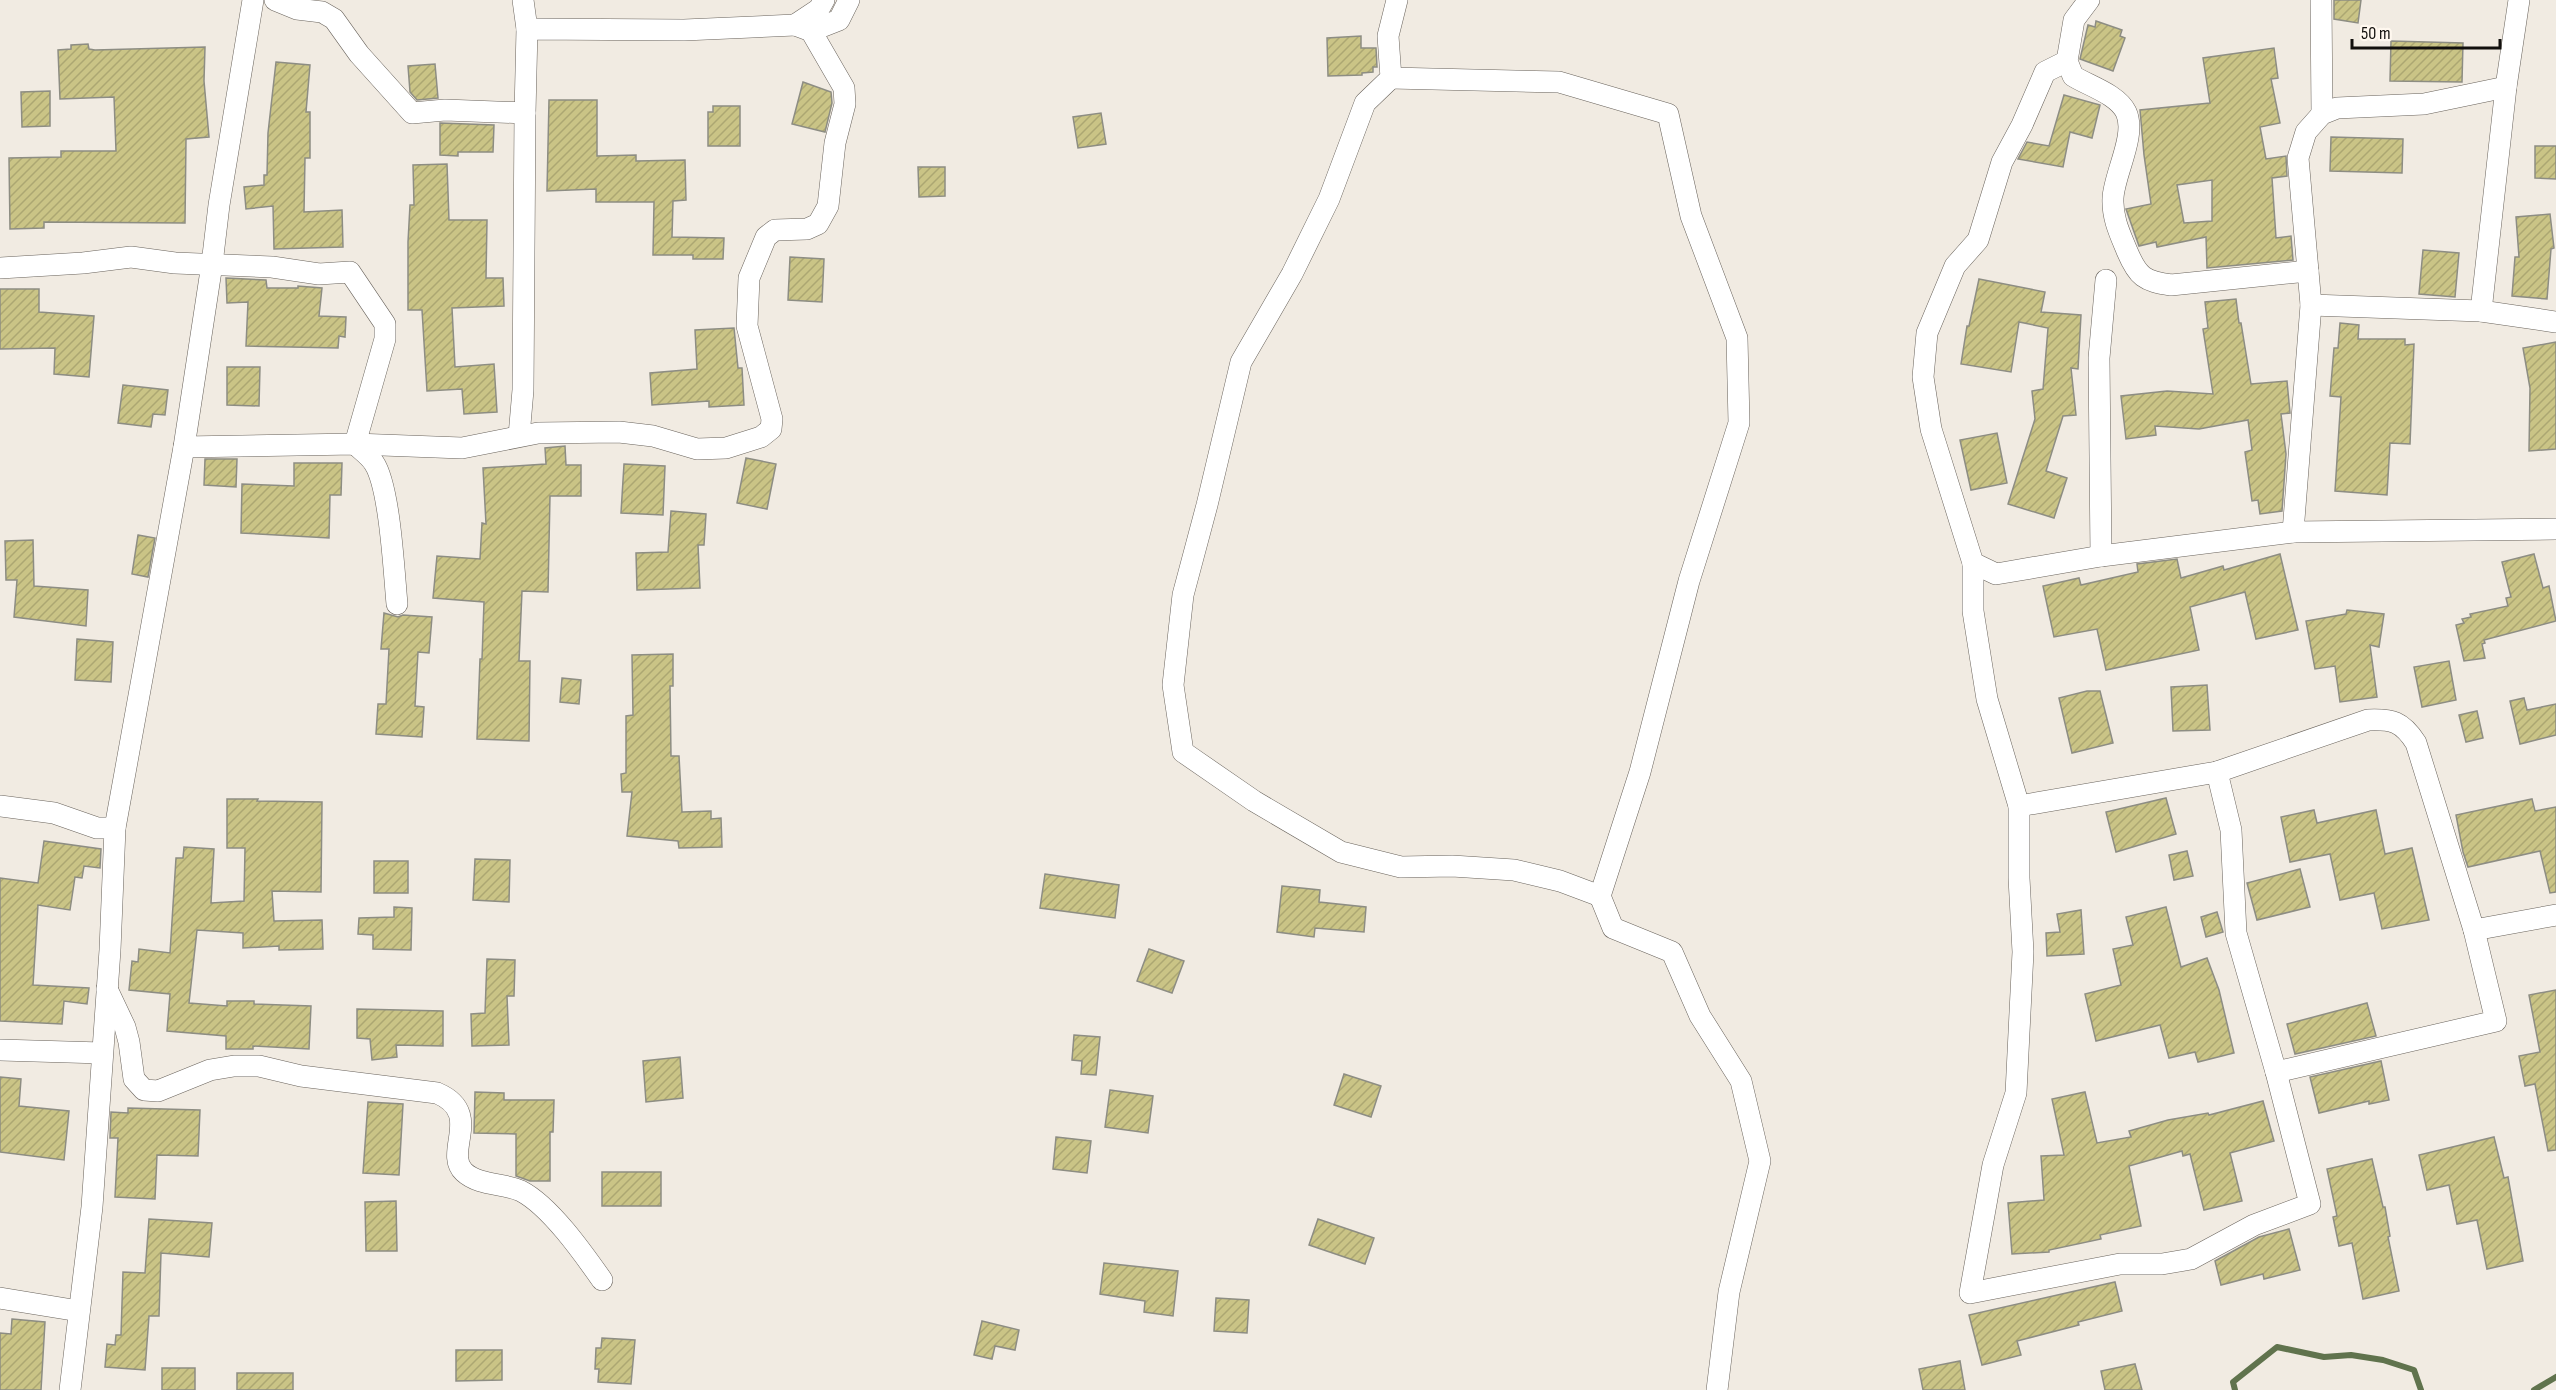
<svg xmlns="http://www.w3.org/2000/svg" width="2556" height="1390" font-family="'Sofia Sans Condensed',sans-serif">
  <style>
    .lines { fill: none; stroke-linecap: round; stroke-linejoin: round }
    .stream { stroke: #60734d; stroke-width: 6 }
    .building { fill: url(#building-hatch); stroke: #8d8d83; stroke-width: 1.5; fill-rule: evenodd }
    .minor-casing { stroke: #69635c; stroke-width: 22 }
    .minor { stroke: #fff; stroke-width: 21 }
  </style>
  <defs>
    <pattern id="building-hatch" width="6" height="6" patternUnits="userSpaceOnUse" patternTransform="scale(1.5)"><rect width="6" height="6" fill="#cac486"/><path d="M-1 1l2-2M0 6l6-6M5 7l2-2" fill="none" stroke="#aca772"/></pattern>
  </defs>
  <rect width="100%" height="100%" fill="#f1ebe2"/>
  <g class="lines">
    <!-- stream -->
    <g class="stream">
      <polyline points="2235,1390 2233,1382 2277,1347 2324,1357 2351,1355 2383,1360 2414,1370 2421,1390"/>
      <polyline points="2534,1390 2556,1377"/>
    </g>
  </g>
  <!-- building -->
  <g class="building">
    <polygon points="2334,0 2361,0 2358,23 2334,19"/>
    <polygon points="2096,21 2122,30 2120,36 2125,38 2113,71 2080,59 2088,25 2095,27"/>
    <polygon points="1361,36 1361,48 1376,48 1377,67 1373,67 1373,72 1362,73 1362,75 1328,76 1327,38"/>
    <polygon points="2391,41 2463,43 2462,82 2390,81"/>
    <polygon points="88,44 89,49 95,50 205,47 204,81 209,137 186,139 185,223 44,222 44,228 10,229 9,158 61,157 61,151 116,151 114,97 60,99 58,50 71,49 71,45"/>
    <path d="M2274,48l4,30 -7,1 9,44 -20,4 6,32 20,-3 1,20 -15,2 4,60 15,-2 2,24 -86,8 -1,-31 -49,10 -1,-5 -17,4 -13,-37 25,-5 -7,-49 -4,-45 70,-7 -7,-45zM2212,180v41l-28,2 -7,-38z"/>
    <polygon points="276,62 310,65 306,112 310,112 310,158 305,158 304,212 342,210 343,247 274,249 273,206 246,209 244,187 264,185 264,175 267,175 268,133"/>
    <polygon points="435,64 438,98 417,100 410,92 408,66"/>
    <polygon points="803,82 831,92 832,103 825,132 792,124"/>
    <polygon points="50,91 50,126 22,127 21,92"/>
    <polygon points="2064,95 2100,105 2092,138 2070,132 2063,167 2018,159 2027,142 2049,146"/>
    <polygon points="549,100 597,100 597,156 636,155 636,161 685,160 686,200 673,201 672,237 724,238 723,259 693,259 693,255 653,255 654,202 596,202 596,189 547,191"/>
    <polygon points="713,106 740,106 740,146 708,146 708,112 713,112"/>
    <polygon points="1101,113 1106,144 1078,148 1073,117"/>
    <polygon points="440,123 494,125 493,152 458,152 458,156 440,155"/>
    <polygon points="2331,137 2403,139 2402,173 2330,171"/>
    <polygon points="2535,146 2556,146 2556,179 2535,178"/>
    <polygon points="447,164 449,220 487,220 486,278 503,278 504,306 452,308 455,367 494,364 497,412 464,414 462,389 427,391 422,310 408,310 408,242 410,205 414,205 413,165"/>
    <polygon points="918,167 945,167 945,196 919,197"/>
    <polygon points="2550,214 2554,248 2551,249 2547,299 2512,296 2515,257 2519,257 2516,217"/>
    <polygon points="2423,250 2459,253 2455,297 2419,294"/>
    <polygon points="790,257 824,259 822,302 788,300"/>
    <polygon points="226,278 266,280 267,288 298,288 298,286 322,288 319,316 346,317 345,337 339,336 338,348 246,346 248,302 227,303"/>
    <polygon points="1979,279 2045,292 2041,312 2081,315 2078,369 2071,368 2076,415 2063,416 2046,471 2067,478 2054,518 2008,504 2035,419 2032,391 2043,389 2048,328 2019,322 2011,372 1961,364 1967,326 1969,326"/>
    <polygon points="0,289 39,289 39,312 94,316 89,377 54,374 55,348 0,349"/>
    <polygon points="2236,299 2239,323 2241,323 2251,384 2287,381 2290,413 2281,414 2286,454 2282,511 2260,514 2258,500 2252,501 2245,452 2252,450 2248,420 2199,429 2155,426 2156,435 2126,439 2121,396 2167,391 2213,394 2203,329 2208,328 2205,302"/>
    <polygon points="2340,323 2359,325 2358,339 2405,339 2405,345 2414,344 2410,444 2390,443 2387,495 2335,491 2341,397 2330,396 2334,348 2338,348"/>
    <polygon points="734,328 738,368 742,368 744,405 709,407 709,401 652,405 650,373 697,369 695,330"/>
    <polygon points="2556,342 2556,449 2529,451 2530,388 2523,348"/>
    <polygon points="227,367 260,367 259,406 227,405"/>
    <polygon points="123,385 168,390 165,415 153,414 151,427 118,423"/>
    <polygon points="1997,433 2007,483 1971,490 1960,440"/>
    <polygon points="565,446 566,465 581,465 581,496 550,496 548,592 522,591 519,661 530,661 529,741 477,739 480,659 482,659 484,602 433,598 437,556 480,559 482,523 486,524 483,468 546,464 545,448"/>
    <polygon points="746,458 776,464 767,509 737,503"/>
    <polygon points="205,459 237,459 236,487 204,485"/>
    <polygon points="294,463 342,463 341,495 330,495 329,538 241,533 242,484 294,486"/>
    <polygon points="624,464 665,466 663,515 621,513"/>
    <polygon points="671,511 706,514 704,545 698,545 700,588 637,590 636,553 668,552"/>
    <polygon points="138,535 155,538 148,577 132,574"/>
    <polygon points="33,540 34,586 88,590 86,626 14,617 17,580 6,580 5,541"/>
    <polygon points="2280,554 2298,630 2256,639 2245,592 2190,607 2199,650 2106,670 2097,629 2054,637 2043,586 2079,578 2081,585 2138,572 2137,564 2177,559 2181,578 2223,566 2224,570"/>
    <polygon points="2534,554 2543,588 2549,586 2556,621 2484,640 2485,643 2482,644 2485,658 2464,661 2456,625 2464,623 2462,619 2471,617 2470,614 2508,606 2506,598 2511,597 2502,562"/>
    <polygon points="2347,610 2384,614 2379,647 2370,645 2377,697 2340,702 2335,666 2315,669 2306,621 2346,614"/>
    <polygon points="384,613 398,617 403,615 432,617 429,653 418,652 415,706 424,707 422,737 376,734 378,704 386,704 389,649 381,649"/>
    <polygon points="77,639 113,642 111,682 75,680"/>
    <polygon points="673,654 673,686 670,686 671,756 679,756 682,812 711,811 711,819 721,818 722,847 679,848 678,841 627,836 632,792 622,792 621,774 626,773 626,716 633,715 632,655"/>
    <polygon points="2449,661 2456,700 2422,707 2414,667"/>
    <polygon points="562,678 581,680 579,704 560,702"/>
    <polygon points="2207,685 2210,730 2173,731 2171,687"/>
    <polygon points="2087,691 2100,691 2113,743 2072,753 2059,698"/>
    <polygon points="2524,698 2527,710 2556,704 2556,735 2520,744 2510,701"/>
    <polygon points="2477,711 2483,738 2466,742 2459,715"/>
    <polygon points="2166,798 2176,834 2116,852 2106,812"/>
    <polygon points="227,799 258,799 257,801 322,802 321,892 272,891 274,921 322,920 323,949 279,950 279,946 243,948 243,933 197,930 189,1003 227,1006 227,1001 254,1001 254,1004 311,1006 309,1049 253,1046 253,1049 226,1049 226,1036 167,1031 170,994 129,990 132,961 138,962 139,949 170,953 176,858 183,858 184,847 214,849 211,903 244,901 245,848 227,848"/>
    <polygon points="2532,799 2535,811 2556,807 2556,892 2550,893 2540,851 2468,867 2463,852 2456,815"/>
    <polygon points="2314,810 2317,823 2376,810 2385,854 2412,848 2429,920 2382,929 2374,893 2340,900 2330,854 2290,862 2281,817"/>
    <polygon points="44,841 101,849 100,868 84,866 82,878 75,877 70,910 38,905 33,985 89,988 87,1004 64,1001 62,1024 0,1021 0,878 38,883"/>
    <polygon points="2187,851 2193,876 2174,880 2169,855"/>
    <polygon points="475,859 510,860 509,902 473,900"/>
    <rect x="374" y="861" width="34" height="32"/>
    <polygon points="2300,869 2310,907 2257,920 2247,883"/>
    <polygon points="1045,874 1119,885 1115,918 1040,908"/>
    <polygon points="1282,886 1320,890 1319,902 1366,907 1364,932 1315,928 1314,937 1277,932"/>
    <polygon points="394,907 412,908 411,950 373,949 373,935 358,934 359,918 394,917"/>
    <polygon points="2166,907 2181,967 2207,958 2219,990 2234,1053 2198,1062 2195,1052 2169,1058 2160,1025 2096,1041 2085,994 2121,985 2113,949 2133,945 2126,917"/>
    <polygon points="2081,910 2084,954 2047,956 2046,933 2060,932 2057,914"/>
    <polygon points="2217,912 2223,932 2206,937 2201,917"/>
    <polygon points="1149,949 1184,961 1172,993 1137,981"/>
    <polygon points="487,959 515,960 514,996 507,996 509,1045 472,1046 471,1014 485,1013"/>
    <polygon points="2556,990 2556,1150 2548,1151 2535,1084 2525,1086 2519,1056 2540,1052 2529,995"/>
    <polygon points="2367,1003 2376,1036 2295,1054 2287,1024"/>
    <polygon points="357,1009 443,1011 443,1046 396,1045 397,1057 372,1060 370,1039 357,1038"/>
    <polygon points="1074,1035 1100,1037 1096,1075 1081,1074 1082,1061 1072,1060"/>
    <polygon points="680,1057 683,1098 646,1102 643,1061"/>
    <polygon points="2381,1061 2389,1100 2369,1104 2369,1101 2319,1113 2310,1077"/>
    <polygon points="1344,1074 1381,1086 1371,1117 1334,1105"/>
    <polygon points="0,1077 21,1079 19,1106 69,1111 64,1160 0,1152"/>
    <polygon points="1110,1090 1153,1096 1148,1133 1105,1127"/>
    <polygon points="475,1092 504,1093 504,1100 554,1100 553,1132 550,1132 550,1181 530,1181 516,1176 516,1134 474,1133"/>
    <polygon points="2085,1092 2097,1143 2131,1137 2129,1131 2168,1120 2208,1113 2209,1115 2263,1101 2274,1141 2230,1153 2242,1201 2204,1210 2190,1154 2183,1156 2182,1151 2129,1166 2141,1226 2100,1235 2101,1239 2049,1250 2049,1252 2012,1254 2008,1203 2044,1200 2041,1156 2064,1155 2052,1099"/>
    <polygon points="368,1102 403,1104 399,1175 363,1173"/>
    <polygon points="128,1108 200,1110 198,1156 157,1155 155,1199 115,1197 118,1138 110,1138 111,1112 128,1113"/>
    <polygon points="1056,1137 1091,1141 1087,1173 1053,1169"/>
    <polygon points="2494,1137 2504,1178 2508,1177 2523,1261 2487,1269 2477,1220 2457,1224 2449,1185 2427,1190 2419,1155"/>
    <polygon points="2372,1159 2383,1207 2385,1207 2390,1236 2388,1237 2399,1291 2363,1299 2352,1243 2339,1246 2333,1217 2337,1216 2327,1169"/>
    <rect x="602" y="1172" width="59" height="34"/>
    <polygon points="396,1201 397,1251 366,1251 365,1202"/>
    <polygon points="149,1219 212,1223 209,1257 161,1253 159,1316 149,1316 145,1370 105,1367 107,1344 115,1345 116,1335 121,1335 123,1272 145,1273"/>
    <polygon points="1318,1219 1374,1238 1365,1264 1309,1245"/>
    <polygon points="2289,1229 2300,1270 2264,1279 2263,1274 2221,1285 2215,1261 2259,1237"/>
    <polygon points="1104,1263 1178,1271 1173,1316 1144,1312 1145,1301 1100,1294"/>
    <polygon points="2115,1282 2122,1311 2078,1322 2079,1325 2017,1341 2021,1355 1982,1365 1969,1315"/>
    <polygon points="1216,1298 1249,1300 1247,1333 1214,1331"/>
    <polygon points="12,1319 45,1322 41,1390 0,1390 0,1333 11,1334"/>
    <polygon points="982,1321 1019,1330 1015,1350 995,1346 992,1359 974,1355"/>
    <polygon points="602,1338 635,1340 631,1384 598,1382 599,1369 595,1369 596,1348 601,1348"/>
    <polygon points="456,1350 502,1350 502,1380 456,1381"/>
    <polygon points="1960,1361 1965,1390 1923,1390 1919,1369"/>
    <polygon points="2135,1364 2142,1390 2105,1390 2101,1371"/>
    <rect x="162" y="1368" width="33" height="22"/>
    <rect x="237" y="1373" width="56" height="17"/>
  </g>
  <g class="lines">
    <!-- minor casing -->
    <g class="minor-casing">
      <g id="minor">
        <polyline points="275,0 297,9 322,12 334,19 359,54 412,113 445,110 525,113 527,29 684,30 795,25"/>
        <polyline points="523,0 527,29"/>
        <polyline points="1397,0 1388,36 1391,78 1365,103 1329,199 1292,274 1241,362 1207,505 1183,595 1173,685 1183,752 1254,801 1341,852 1401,867 1452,866 1514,870 1560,881 1600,896"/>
        <path d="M2089,0l-15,20 -7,41 6,15c16,10 44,18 53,36 11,23 -12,62 -13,86 -1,20 7,36 14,53 11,26 17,30 44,34l137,-14"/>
        <polyline points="2321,0 2322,114"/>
        <polyline points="811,31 839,20 849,0"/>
        <polyline points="2067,61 2045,72 2022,125 2002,162 1978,240 1955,266 1927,333 1923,377 1931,429 1973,563 1996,574 2101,556 2293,532 2556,529"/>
        <polyline points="1391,78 1559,82 1668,114 1691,216 1737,338 1739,423 1689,581 1640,772 1600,896 1613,928 1672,952 1700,1016 1741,1081 1760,1161 1729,1292 1717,1390"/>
        <path d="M0,268l83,-5 48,-6 44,6 97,4 47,7 31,-2 35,52v15l-30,105c6,6 15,12 19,19 16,24 20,110 23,141"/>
        <polyline points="2311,305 2481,311 2556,322"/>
        <polyline points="2481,311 2506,87 2519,0"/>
        <polyline points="519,436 523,390 525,113"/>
        <polyline points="184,447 355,444 462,448 538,433 619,432 653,436 697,449 726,448 761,437 771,429 772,419 747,326 749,278 766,237 775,230 807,229 818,224 828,206 835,143 845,104 844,88 811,31 795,25 819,9 824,0"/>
        <polyline points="2293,532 2311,305 2298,158 2306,132 2322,114 2337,108 2424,104 2506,87"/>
        <polyline points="2101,556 2099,358 2106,280"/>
        <polyline points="1973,563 1973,611 1987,699 2019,806 2019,878 2023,952 2016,1093 1993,1165 1970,1293 2120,1264 2162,1264 2191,1259 2254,1225 2310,1204 2276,1072 2236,933 2231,830 2217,772"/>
        <polyline points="0,806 54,813 97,828 115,828"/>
        <path d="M2019,806l198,-34 151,-52c24,-1 34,1 48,23l58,187 22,91 -220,51"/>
        <polyline points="2474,930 2556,915"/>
        <path d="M107,989l18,38 4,15 5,37 10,11 14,1 52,-21 24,-4h25l42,10 136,17c47,20 6,59 27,79 15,14 40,11 57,19 29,15 62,62 81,89"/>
        <polyline points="0,1050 102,1053"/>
        <polyline points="0,1298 79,1311"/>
        <polyline points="70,1390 92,1207 110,950 115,828 184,447 212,264 219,205 253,0"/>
      </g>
    </g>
    <!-- minor -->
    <use href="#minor" class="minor"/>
  </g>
  <!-- scale -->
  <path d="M2352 39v9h148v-9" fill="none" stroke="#12100d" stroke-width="3"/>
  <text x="2361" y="39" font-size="18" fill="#12100d" stroke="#fff8ef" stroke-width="4.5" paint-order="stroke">50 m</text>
</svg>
